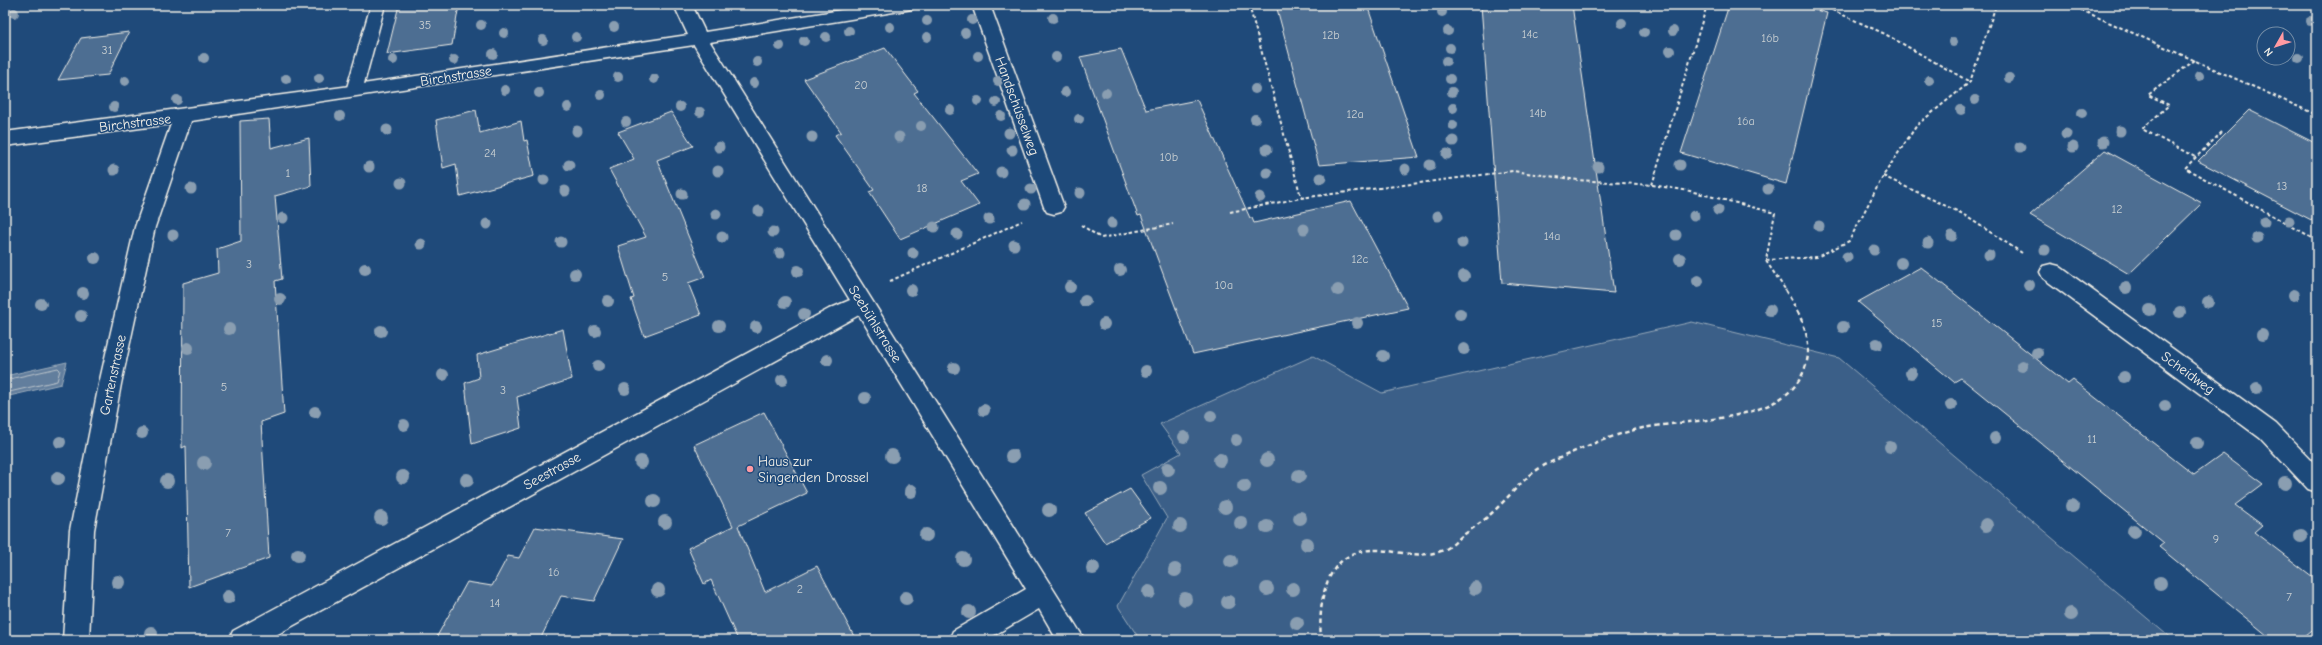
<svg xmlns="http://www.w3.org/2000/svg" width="2322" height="645" font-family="'Comic Neue',sans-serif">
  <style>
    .green { fill: #3a5f88; stroke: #97a8b8 }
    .water { fill: #627e9d; stroke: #9cacbb }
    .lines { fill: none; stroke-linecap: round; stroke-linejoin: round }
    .shore { stroke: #bac3ca; stroke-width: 1 }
    .building { fill: #4d6e92; stroke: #f4f1e8 }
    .service-casing { stroke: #f4f1e8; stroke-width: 3 }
    .minor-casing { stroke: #f4f1e8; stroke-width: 3 }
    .path-far1 { stroke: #f4f1e8; stroke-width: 2; stroke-dasharray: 3.5 2.5; stroke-linecap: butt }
    .path { stroke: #f4f1e8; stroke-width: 2.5; stroke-dasharray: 4.5 3.5; stroke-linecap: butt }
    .service { fill: #1f4a7a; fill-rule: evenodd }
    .minor { fill: #1f4a7a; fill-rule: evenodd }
    .tree { fill: #8a9eb1 }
    .poi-dot { fill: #ff9aa2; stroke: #1f4a7a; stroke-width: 1.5 }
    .labels { text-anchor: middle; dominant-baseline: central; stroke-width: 3; stroke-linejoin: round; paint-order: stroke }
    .number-label { font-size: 12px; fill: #cad0d2 }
    .street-label { font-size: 14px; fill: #f4f1e8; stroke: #1f4a7a }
    .poi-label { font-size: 14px; fill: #f4f1e8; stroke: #1f4a7a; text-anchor: start }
  </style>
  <rect width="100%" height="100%" fill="#1f4a7a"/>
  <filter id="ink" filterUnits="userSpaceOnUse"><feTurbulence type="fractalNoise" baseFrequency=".025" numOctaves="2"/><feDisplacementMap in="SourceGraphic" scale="8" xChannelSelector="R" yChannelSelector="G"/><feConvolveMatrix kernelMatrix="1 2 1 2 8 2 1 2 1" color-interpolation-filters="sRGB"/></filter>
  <g filter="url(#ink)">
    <!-- green -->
    <polygon class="green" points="1692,322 1839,358 2173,640 1140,640 1118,606 1167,518 1141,475 1181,453 1160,424 1313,356 1382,393"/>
    <!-- water -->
    <polygon class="water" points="67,362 61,384 5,397 5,376"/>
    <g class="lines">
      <!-- shore -->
      <polyline class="shore" points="5,380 58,368 60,370 57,381 5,393"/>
    </g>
    <!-- building -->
    <g class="building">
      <polygon points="399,5 459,5 452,45 387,54"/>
      <polygon points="1276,5 1367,5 1419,157 1319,165"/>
      <polygon points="1481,5 1572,5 1614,293 1502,283"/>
      <polygon points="1729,5 1796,5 1827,13 1786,184 1681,153"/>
      <polygon points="129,32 108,75 58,80 81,38"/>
      <polygon points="885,48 918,91 914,93 978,174 961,181 979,205 900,239 869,192 874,190 835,135 841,132 804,79"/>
      <polygon points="1121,49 1146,110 1197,100 1250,218 1252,218 1254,223 1351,201 1408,308 1193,354 1141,215 1138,216 1080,57"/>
      <polygon points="476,110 480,133 521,121 524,141 527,140 534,176 460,196 456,164 443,168 436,120"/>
      <polygon points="2249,110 2317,144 2317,223 2198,161"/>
      <polygon points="671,112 693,146 657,160 705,277 688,283 701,315 644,336 631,299 634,298 618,246 646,237 609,169 634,159 618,132"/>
      <polygon points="269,119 271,148 309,138 311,186 275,196 282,279 275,281 284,414 261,422 269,558 189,587 186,446 182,448 183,283 218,273 217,249 241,241 240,121"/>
      <polygon points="2105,150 2202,203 2129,274 2030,215"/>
      <polygon points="1921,267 2068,384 2073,380 2194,475 2223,454 2263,484 2235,505 2262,525 2254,532 2317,580 2317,626 2300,640 2273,640 2159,547 2164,543 1961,378 1954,382 1858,302"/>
      <polygon points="563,329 572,379 517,397 521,428 472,444 465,383 479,378 477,355"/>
      <polygon points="764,412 807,493 738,526 765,592 817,566 856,640 738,640 711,580 704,584 688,548 733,526 694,445"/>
      <polygon points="1130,489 1151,518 1105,543 1085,513"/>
      <polygon points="535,527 623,539 594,601 561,596 540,640 435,640 467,582 492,586 508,556 519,558"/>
    </g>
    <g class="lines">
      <!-- service casing -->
      <g class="service-casing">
        <polygon id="service" points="371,5 385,5 362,91 359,95 349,95 346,91"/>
      </g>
      <!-- minor casing -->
      <g class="minor-casing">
        <g id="minor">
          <polygon points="674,5 692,5 705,32 872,5 915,5 912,9 906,10 710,42 1085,640 1057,640 1039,609 986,640 949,640 953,631 1026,589 859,315 267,640 229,640 233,631 829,309 850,300 694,45 191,121 155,227 121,384 94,530 89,640 63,640 70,530 99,384 135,227 171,124 5,146 5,132 343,87 688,35"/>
          <polygon points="972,5 990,5 1064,207 1061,212 1054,214 1047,212 1044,207"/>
          <polygon points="2051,264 2059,266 2276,424 2317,466 2317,492 2308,489 2260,438 2043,278 2040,272 2043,266"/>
        </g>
      </g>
      <!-- path-far1 -->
      <g class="path-far1">
        <polyline points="1249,5 1301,197"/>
        <polyline points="1821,5 1885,34 1970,82"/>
        <polyline points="2070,5 2317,115"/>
        <polyline points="2195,60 2148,95 2169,105 2142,129 2195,157"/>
        <polyline points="2222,132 2185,168 2317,240"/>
        <polyline points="1883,176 1961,213 2022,253"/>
        <polyline points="1652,185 1707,5"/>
        <polyline points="1230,212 1301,198 1513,171 1578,180 1652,185 1690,191 1775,213 1766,260 1817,257 1849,241 1883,176 1917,125 1970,82 1996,5"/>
        <polyline points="1081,225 1101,238 1173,224"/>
        <polyline points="1766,261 1785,289"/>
        <polyline points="890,281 1022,221"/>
      </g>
      <!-- path -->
      <path class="path" d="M1321,640c-3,-39 4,-92 56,-90 24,1 45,10 69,-1 6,-3 11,-9 16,-13 11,-8 23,-16 33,-26 17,-16 30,-35 52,-46 29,-14 60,-27 91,-35 48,-11 142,-4 165,-56 14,-31 -3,-59 -19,-85"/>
      <!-- service -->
      <use href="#service" class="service"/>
      <!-- minor -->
      <use href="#minor" class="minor"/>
    </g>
    <!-- trees -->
    <g class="tree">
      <circle cx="1442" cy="12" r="5"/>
      <circle cx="14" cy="13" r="5"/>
      <circle cx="1053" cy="18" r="5"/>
      <circle cx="972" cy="20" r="5"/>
      <circle cx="927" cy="21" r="5"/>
      <circle cx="2310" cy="21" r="5"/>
      <circle cx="1622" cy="23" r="5"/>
      <circle cx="481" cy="25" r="5"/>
      <circle cx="614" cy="27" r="5"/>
      <circle cx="890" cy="27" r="5"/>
      <circle cx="849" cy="31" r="5"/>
      <circle cx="1448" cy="31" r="5"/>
      <circle cx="1673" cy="31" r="5"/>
      <circle cx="1644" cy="32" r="5"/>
      <circle cx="504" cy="33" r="5"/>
      <circle cx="965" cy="33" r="5"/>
      <circle cx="576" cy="37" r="5"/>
      <circle cx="826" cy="37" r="5"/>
      <circle cx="927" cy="37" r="5"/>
      <circle cx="543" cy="40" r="5"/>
      <circle cx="804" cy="41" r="5"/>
      <circle cx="1953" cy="42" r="5"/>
      <circle cx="780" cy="46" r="5"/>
      <circle cx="1450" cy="48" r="5"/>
      <circle cx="1670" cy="51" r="5"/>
      <circle cx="493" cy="54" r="5"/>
      <circle cx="978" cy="56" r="5"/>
      <circle cx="1056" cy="57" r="5"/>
      <circle cx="204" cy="58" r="5"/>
      <circle cx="2299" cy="58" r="5"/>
      <circle cx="393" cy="60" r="5"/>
      <circle cx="454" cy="60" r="5"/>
      <circle cx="1446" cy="61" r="5"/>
      <circle cx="757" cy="62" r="5"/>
      <circle cx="2199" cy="76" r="5"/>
      <circle cx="618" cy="77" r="5"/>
      <circle cx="319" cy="78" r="5"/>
      <circle cx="2009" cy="78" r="5"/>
      <circle cx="286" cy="79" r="5"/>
      <circle cx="654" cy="79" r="5"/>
      <circle cx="1450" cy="79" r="5"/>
      <circle cx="1929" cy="80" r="5"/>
      <circle cx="125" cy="81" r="5"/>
      <circle cx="998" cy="81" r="5"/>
      <circle cx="754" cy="83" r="5"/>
      <circle cx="1255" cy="89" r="5"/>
      <circle cx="505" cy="90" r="5"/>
      <circle cx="1065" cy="92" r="5"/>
      <circle cx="1452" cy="92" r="5"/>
      <circle cx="539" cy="93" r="5"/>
      <circle cx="1106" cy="93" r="5"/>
      <circle cx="601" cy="95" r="5"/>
      <circle cx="177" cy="100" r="5"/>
      <circle cx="1975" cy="100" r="5"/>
      <circle cx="978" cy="101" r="5"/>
      <circle cx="996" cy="102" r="5"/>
      <circle cx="114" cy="107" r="5"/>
      <circle cx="568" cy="107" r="5"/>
      <circle cx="680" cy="107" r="5"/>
      <circle cx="1453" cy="108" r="5"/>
      <circle cx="950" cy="110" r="5"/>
      <circle cx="1961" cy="110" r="5"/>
      <circle cx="700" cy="112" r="5"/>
      <circle cx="2082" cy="113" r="5"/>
      <circle cx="340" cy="116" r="5"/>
      <circle cx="1001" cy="116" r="5"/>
      <circle cx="1079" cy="119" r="5"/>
      <circle cx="1255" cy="119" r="5"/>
      <circle cx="626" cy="122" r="5"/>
      <circle cx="1453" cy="125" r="5"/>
      <circle cx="921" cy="126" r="5"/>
      <circle cx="387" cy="130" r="5.5"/>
      <circle cx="577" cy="131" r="5.5"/>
      <circle cx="2120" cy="131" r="5.5"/>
      <circle cx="1009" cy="133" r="5.5"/>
      <circle cx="2066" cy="134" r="5.5"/>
      <circle cx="812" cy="137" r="5.5"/>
      <circle cx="899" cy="137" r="5.5"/>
      <circle cx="1453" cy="141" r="5.5"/>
      <circle cx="2103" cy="142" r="5.5"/>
      <circle cx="719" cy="147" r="5.5"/>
      <circle cx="2020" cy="147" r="5.5"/>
      <circle cx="2073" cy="147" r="5.5"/>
      <circle cx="1267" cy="149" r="5.5"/>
      <circle cx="1012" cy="150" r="5.5"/>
      <circle cx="1447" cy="154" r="5.5"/>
      <circle cx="569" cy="165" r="5.5"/>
      <circle cx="1430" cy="165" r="5.5"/>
      <circle cx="1680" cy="165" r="5.5"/>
      <circle cx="369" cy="167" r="5.5"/>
      <circle cx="1598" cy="167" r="5.5"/>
      <circle cx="1405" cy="169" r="5.5"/>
      <circle cx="114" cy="170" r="5.5"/>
      <circle cx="718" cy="171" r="5.5"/>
      <circle cx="1001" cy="172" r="5.5"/>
      <circle cx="1267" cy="173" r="5.5"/>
      <circle cx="1321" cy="178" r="5.5"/>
      <circle cx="544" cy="180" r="5.5"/>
      <circle cx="401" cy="183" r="5.5"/>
      <circle cx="191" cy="189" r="5.5"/>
      <circle cx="1031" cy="189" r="5.5"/>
      <circle cx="1768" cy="189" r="5.5"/>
      <circle cx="565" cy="191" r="5.5"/>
      <circle cx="1080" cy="193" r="5.5"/>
      <circle cx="682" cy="194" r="5.5"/>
      <circle cx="1260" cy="197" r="5.5"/>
      <circle cx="1025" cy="204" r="5.5"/>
      <circle cx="1718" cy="210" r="5.5"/>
      <circle cx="759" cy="211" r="5.5"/>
      <circle cx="716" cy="214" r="5.5"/>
      <circle cx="1438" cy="216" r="5.5"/>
      <circle cx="1694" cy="216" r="5.5"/>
      <circle cx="283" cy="218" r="5.5"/>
      <circle cx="989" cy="219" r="5.5"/>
      <circle cx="2289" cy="221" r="5.5"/>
      <circle cx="2264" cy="222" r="5.5"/>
      <circle cx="1112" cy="223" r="5.5"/>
      <circle cx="487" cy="224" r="5.5"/>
      <circle cx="1819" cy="226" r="5.5"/>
      <circle cx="934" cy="227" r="5.5"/>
      <circle cx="1304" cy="229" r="5.5"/>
      <circle cx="773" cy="232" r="5.5"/>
      <circle cx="957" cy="234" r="5.5"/>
      <circle cx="173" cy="235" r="5.5"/>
      <circle cx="1676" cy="235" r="5.5"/>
      <circle cx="1952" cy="236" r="5.5"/>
      <circle cx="722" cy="237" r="5.5"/>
      <circle cx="2257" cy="238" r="5.5"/>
      <circle cx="561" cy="242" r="5.5"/>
      <circle cx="1462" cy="243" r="5.5"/>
      <circle cx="1928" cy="243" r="5.5"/>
      <circle cx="421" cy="244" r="5.5"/>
      <circle cx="1014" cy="245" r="5.5"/>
      <circle cx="1874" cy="250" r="5.5"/>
      <circle cx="2045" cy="250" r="5.5"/>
      <circle cx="780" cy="253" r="5.5"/>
      <circle cx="913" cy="253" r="5.5"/>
      <circle cx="1989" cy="255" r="5.5"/>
      <circle cx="1847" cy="257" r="5.5"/>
      <circle cx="95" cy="258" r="6"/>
      <circle cx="1680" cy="259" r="6"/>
      <circle cx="1901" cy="263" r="6"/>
      <circle cx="365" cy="269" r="6"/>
      <circle cx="1120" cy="270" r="6"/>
      <circle cx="798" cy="271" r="6"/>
      <circle cx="575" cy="274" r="6"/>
      <circle cx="1464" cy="276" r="6"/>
      <circle cx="1698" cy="281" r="6"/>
      <circle cx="2029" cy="285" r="6"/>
      <circle cx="1070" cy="287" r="6"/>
      <circle cx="2126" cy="288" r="6"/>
      <circle cx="911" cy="290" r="6"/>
      <circle cx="1338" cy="290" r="6"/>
      <circle cx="83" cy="293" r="6"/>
      <circle cx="2294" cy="295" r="6"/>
      <circle cx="280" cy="299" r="6"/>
      <circle cx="608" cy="301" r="6"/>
      <circle cx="1085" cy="301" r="6"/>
      <circle cx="785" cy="302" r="6"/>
      <circle cx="2208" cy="302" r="6"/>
      <circle cx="41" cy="304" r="6"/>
      <circle cx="1770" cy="310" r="6"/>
      <circle cx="2150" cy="310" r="6"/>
      <circle cx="2180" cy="312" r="6"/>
      <circle cx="804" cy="314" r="6"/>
      <circle cx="1460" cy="314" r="6"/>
      <circle cx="81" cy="316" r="6"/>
      <circle cx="1357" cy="323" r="6"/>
      <circle cx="1104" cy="324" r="6"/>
      <circle cx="719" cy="326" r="6"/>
      <circle cx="756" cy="327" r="6"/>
      <circle cx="1843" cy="327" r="6"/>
      <circle cx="229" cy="329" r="6"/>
      <circle cx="381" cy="331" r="6"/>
      <circle cx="595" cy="331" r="6"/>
      <circle cx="2262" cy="335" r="6"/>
      <circle cx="1877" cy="344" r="6"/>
      <circle cx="188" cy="348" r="6"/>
      <circle cx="1464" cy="349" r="6"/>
      <circle cx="2037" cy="353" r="6"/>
      <circle cx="1383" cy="356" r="6"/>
      <circle cx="827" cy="360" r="6"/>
      <circle cx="598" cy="366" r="6"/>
      <circle cx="2022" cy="366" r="6"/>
      <circle cx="954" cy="368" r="6"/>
      <circle cx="1146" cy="371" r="6"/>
      <circle cx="1911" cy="373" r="6"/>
      <circle cx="443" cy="375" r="6"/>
      <circle cx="2124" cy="377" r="6"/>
      <circle cx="782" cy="380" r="6"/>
      <circle cx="2257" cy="388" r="6"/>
      <circle cx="625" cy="389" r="6"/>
      <circle cx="865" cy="398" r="6"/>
      <circle cx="1951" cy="405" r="6"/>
      <circle cx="2165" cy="406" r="6"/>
      <circle cx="984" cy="410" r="6"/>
      <circle cx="315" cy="412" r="6"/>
      <circle cx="1211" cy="416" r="6"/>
      <circle cx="404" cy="425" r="6"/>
      <circle cx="142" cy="433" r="6"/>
      <circle cx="1184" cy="437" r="6"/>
      <circle cx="1995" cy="438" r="6"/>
      <circle cx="1236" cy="440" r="6"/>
      <circle cx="60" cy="442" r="6"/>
      <circle cx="2197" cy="443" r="6"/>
      <circle cx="1890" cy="447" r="6"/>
      <circle cx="892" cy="456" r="7"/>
      <circle cx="1012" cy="456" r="7"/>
      <circle cx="1220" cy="460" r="7"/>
      <circle cx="1267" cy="460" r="7"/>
      <circle cx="641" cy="462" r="7"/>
      <circle cx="204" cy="463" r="7"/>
      <circle cx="1168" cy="469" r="7"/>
      <circle cx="1299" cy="476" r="7"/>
      <circle cx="403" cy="477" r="7"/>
      <circle cx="58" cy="478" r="7"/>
      <circle cx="467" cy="480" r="7"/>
      <circle cx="167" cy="481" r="7"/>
      <circle cx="2285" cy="483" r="7"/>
      <circle cx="1244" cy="486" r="7"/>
      <circle cx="1160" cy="488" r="7"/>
      <circle cx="911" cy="491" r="7"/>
      <circle cx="654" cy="501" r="7"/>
      <circle cx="2072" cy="506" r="7"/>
      <circle cx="1225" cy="507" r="7"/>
      <circle cx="1049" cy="510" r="7"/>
      <circle cx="381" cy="518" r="7"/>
      <circle cx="1300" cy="518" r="7"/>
      <circle cx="665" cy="522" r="7"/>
      <circle cx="1241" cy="523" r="7"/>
      <circle cx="1986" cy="525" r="7"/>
      <circle cx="1180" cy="526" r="7"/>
      <circle cx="1267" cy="527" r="7"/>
      <circle cx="2134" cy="531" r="7"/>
      <circle cx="926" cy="535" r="7"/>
      <circle cx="2301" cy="536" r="7"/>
      <circle cx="1307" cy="544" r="7"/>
      <circle cx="298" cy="555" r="7"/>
      <circle cx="963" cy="559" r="7"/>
      <circle cx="1231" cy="561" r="7"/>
      <circle cx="1093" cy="568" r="7"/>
      <circle cx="1175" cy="570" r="7"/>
      <circle cx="118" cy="582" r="7"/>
      <circle cx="2160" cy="583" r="7"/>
      <circle cx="1475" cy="588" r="7"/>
      <circle cx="1267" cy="589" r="7"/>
      <circle cx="1293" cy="589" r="7"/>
      <circle cx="658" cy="590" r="7"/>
      <circle cx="1149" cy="592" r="7"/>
      <circle cx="228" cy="597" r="7"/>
      <circle cx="906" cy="598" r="7"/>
      <circle cx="1185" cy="599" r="7"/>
      <circle cx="1228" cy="602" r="7"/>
      <circle cx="969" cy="612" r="7"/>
      <circle cx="2071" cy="614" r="7"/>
      <circle cx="1297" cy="623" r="7"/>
      <circle cx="151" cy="633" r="7"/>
    </g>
  </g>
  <!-- markers -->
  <circle class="poi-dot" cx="750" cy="469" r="4"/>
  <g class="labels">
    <!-- number labels -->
    <g class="number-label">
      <text x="425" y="25">35</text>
      <text x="1530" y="34">14c</text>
      <text x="1331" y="35">12b</text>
      <text x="1770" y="38">16b</text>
      <text x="107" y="50">31</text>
      <text x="861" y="85">20</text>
      <text x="1538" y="113">14b</text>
      <text x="1355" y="114">12a</text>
      <text x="1746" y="121">16a</text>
      <text x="490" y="153">24</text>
      <text x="1169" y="157">10b</text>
      <text x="288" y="173">1</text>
      <text x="2282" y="186">13</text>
      <text x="922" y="188">18</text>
      <text x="2117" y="209">12</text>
      <text x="1552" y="236">14a</text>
      <text x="1360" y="259">12c</text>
      <text x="249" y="264">3</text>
      <text x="665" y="277">5</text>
      <text x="1224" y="285">10a</text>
      <text x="1937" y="323">15</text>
      <text x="224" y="387">5</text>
      <text x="503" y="390">3</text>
      <text x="2092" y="439">11</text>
      <text x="228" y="533">7</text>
      <text x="2216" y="539">9</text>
      <text x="554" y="572">16</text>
      <text x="800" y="589">2</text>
      <text x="2289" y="597">7</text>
      <text x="495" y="603">14</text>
    </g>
    <!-- street labels -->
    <g class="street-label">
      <text transform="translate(456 76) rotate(-9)">Birchstrasse</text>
      <text transform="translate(1017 106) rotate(70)">Handschüsselweg</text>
      <text transform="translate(135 123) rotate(-7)">Birchstrasse</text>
      <text transform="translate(875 324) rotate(58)">Seebühlstrasse</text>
      <text transform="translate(2188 373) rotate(36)">Scheidweg</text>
      <text transform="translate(113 375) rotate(-78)">Gartenstrasse</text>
      <text transform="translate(552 471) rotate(-29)">Seestrasse</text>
    </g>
    <!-- poi labels -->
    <g class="poi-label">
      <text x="758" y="461">Haus zur<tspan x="758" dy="16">Singenden Drossel</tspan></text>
    </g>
  </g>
  <!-- margin -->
  <rect width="2322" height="645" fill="none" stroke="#1f4a7a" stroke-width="20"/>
  <rect x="10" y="10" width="2302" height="625" fill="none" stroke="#f4f1e8" stroke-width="1.5" filter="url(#ink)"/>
  <!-- north arrow -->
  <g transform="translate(2276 46) rotate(231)"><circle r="19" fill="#1f4a7a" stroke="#748da6"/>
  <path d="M0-3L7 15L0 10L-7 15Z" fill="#ff9aa2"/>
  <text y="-6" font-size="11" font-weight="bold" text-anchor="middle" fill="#f4f1e8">N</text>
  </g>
</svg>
